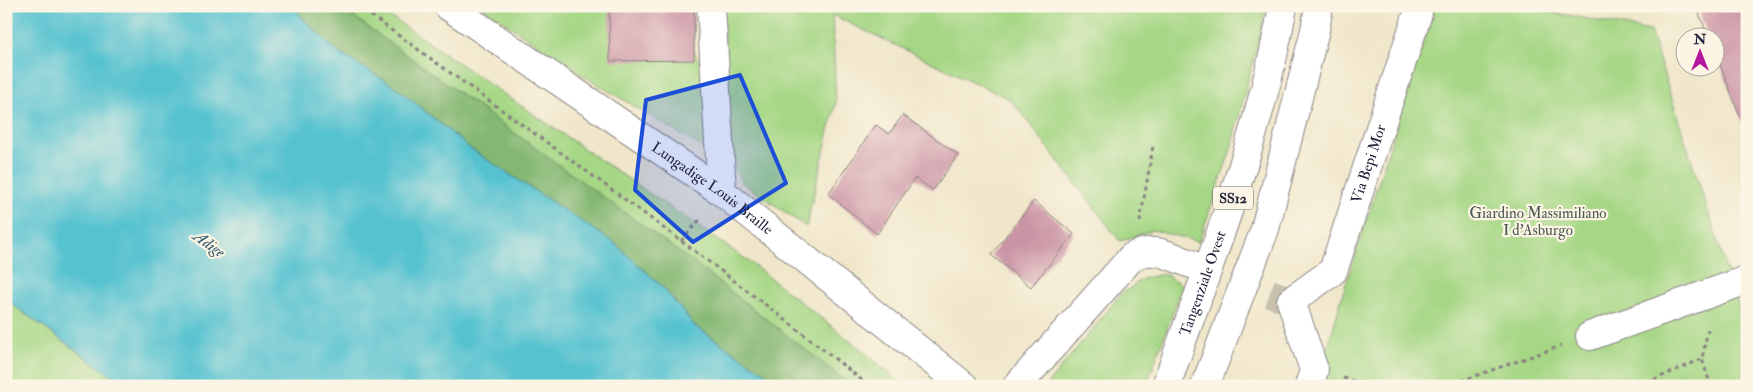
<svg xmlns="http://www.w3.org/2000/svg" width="1753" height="392" font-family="'IM FELL Double Pica',serif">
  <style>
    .green { fill: #a6d785; stroke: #647c60 }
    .forest { fill: #84b872; stroke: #536d56 }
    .water { fill: #56c2d0; stroke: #3c7286 }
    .building { fill: #cb94a5 }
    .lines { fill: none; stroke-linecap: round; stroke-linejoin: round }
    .minor-tunnel { stroke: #c7c0ad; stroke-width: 28; stroke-dasharray: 28 14; stroke-linecap: butt }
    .minor-casing { stroke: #898482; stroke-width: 30 }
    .highway-casing { stroke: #898482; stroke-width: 30 }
    .path { stroke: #898482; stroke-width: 3; stroke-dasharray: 4 4; stroke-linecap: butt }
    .minor { stroke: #fff; stroke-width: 28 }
    .highway { stroke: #fff; stroke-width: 28 }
    .marked { fill: #1d4ed8; fill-opacity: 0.2; stroke: #1d4ed8; stroke-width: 4; stroke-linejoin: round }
    .labels { text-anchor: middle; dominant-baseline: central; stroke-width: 4.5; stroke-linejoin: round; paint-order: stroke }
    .shield { fill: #fcf5e5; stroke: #63616e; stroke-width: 1 }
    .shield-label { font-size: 14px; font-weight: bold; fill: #22223b }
    .street-label { font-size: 15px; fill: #22223b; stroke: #fcf5e5 }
    .park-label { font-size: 15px; fill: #4a5851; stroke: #fcf5e5 }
    .water-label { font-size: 16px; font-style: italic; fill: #345a6f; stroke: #fcf5e5 }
  </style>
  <rect width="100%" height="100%" fill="#fcf5e5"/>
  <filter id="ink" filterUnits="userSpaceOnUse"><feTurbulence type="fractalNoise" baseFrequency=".02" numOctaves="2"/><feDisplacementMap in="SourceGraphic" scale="10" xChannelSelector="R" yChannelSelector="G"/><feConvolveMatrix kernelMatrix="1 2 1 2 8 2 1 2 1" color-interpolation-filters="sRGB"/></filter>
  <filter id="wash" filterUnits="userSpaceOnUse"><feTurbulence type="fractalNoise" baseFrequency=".0096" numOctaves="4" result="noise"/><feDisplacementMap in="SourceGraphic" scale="20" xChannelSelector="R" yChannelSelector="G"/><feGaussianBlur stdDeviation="1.12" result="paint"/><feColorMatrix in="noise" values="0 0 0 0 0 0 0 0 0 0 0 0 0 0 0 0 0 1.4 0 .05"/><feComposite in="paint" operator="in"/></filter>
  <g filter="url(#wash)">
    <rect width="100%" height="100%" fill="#f0e7ca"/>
    <!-- green -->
    <g class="green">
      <polygon points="293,6 375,6 747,260 863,351 904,386 785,386"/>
      <polygon points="480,6 671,6 705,72 707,150 584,76"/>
      <polygon points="722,6 1267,6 1230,152 1199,242 1153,230 1120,241 1011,100 832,15 836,102 806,227 743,183 735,170 731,148"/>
      <polygon points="1435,6 1520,6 1650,31 1747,333 1747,386 1317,386 1343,293"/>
      <polygon points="1164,274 1183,285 1146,386 1046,386 1121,294 1144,278"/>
      <polygon points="6,300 126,386 6,386"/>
    </g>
    <!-- forest -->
    <polygon class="forest" points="293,6 339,6 693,262 852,386 785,386 695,326 661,285 613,242 471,149 396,87 339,53 307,23"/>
    <!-- water -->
    <polygon class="water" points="6,6 293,6 307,23 339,53 396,87 471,149 613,242 661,285 695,326 785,386 126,386 6,300"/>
    <g id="blocks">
      <!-- building -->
      <g class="building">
        <polygon points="609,6 694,6 694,60 610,61"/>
        <polygon points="1696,6 1747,6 1747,128 1745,129 1716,54 1716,38 1709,38"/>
        <polygon points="903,115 958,155 933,190 915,178 877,234 828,194 876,125 889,134"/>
        <polygon points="1034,201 1074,234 1031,287 991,255"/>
      </g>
    </g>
  </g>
  <g filter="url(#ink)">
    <use href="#blocks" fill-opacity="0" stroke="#898482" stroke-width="1"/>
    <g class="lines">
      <!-- minor-tunnel -->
      <polyline class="minor-tunnel" points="1191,264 1291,301"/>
      <!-- minor casing -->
      <g class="minor-casing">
        <g id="minor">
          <path id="s1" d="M448,6l274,186 242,194"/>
          <polyline points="711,6 722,192"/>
          <polyline points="1590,336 1747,280"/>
          <path d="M1017,386l115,-129c21,-12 38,-1 59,7"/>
          <path id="s2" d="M1309,386l5,-16 -23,-69 42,-30 85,-258v-7"/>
        </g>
      </g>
      <!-- highway casing -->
      <g class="highway-casing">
        <g id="highway">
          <path id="s3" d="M1166,386c44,-125 94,-249 117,-380"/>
          <polyline points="1205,386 1265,229 1315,30 1319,6"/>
        </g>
      </g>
      <!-- path -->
      <g class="path">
        <path d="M358,6c172,125 346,247 511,380"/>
        <polyline points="1140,222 1153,146"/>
        <polyline points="681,241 702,217"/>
        <polyline points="1708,329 1702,359 1711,386"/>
        <polyline points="1343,378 1375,386"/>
        <polyline points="1446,386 1561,346"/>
        <polyline points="1639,386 1702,359"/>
      </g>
      <!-- minor -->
      <use href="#minor" class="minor"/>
      <!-- highway -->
      <use href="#highway" class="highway"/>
    </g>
  </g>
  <!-- marked area -->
  <path class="marked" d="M740,75l46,108 -93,59 -58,-52 11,-90z"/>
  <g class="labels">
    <!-- shield labels -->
    <rect class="shield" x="1213" y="186.5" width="40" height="23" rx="4"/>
    <g class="shield-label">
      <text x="1233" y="198">SS12</text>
    </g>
    <!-- street labels -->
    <g class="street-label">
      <text stroke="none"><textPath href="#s2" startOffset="254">Via Bepi Mor</textPath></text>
      <text stroke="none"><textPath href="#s1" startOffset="321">Lungadige Louis Braille</textPath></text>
      <text stroke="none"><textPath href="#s3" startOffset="109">Tangenziale Ovest</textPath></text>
    </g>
    <!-- park labels -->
    <g class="park-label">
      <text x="1538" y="213">Giardino Massimiliano<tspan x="1538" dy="17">I d'Asburgo</tspan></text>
    </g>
    <!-- water labels -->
    <g class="water-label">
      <text transform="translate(209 244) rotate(35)">Adige</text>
    </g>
  </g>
  <!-- margin -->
  <rect width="1753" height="392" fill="none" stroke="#fcf5e5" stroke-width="25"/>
  <!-- north arrow -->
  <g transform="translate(1700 52)"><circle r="24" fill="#fcf5e5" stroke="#a5a1a1"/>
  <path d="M0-4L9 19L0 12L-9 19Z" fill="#b5179e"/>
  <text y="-8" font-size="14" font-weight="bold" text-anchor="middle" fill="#22223b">N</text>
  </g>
</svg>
